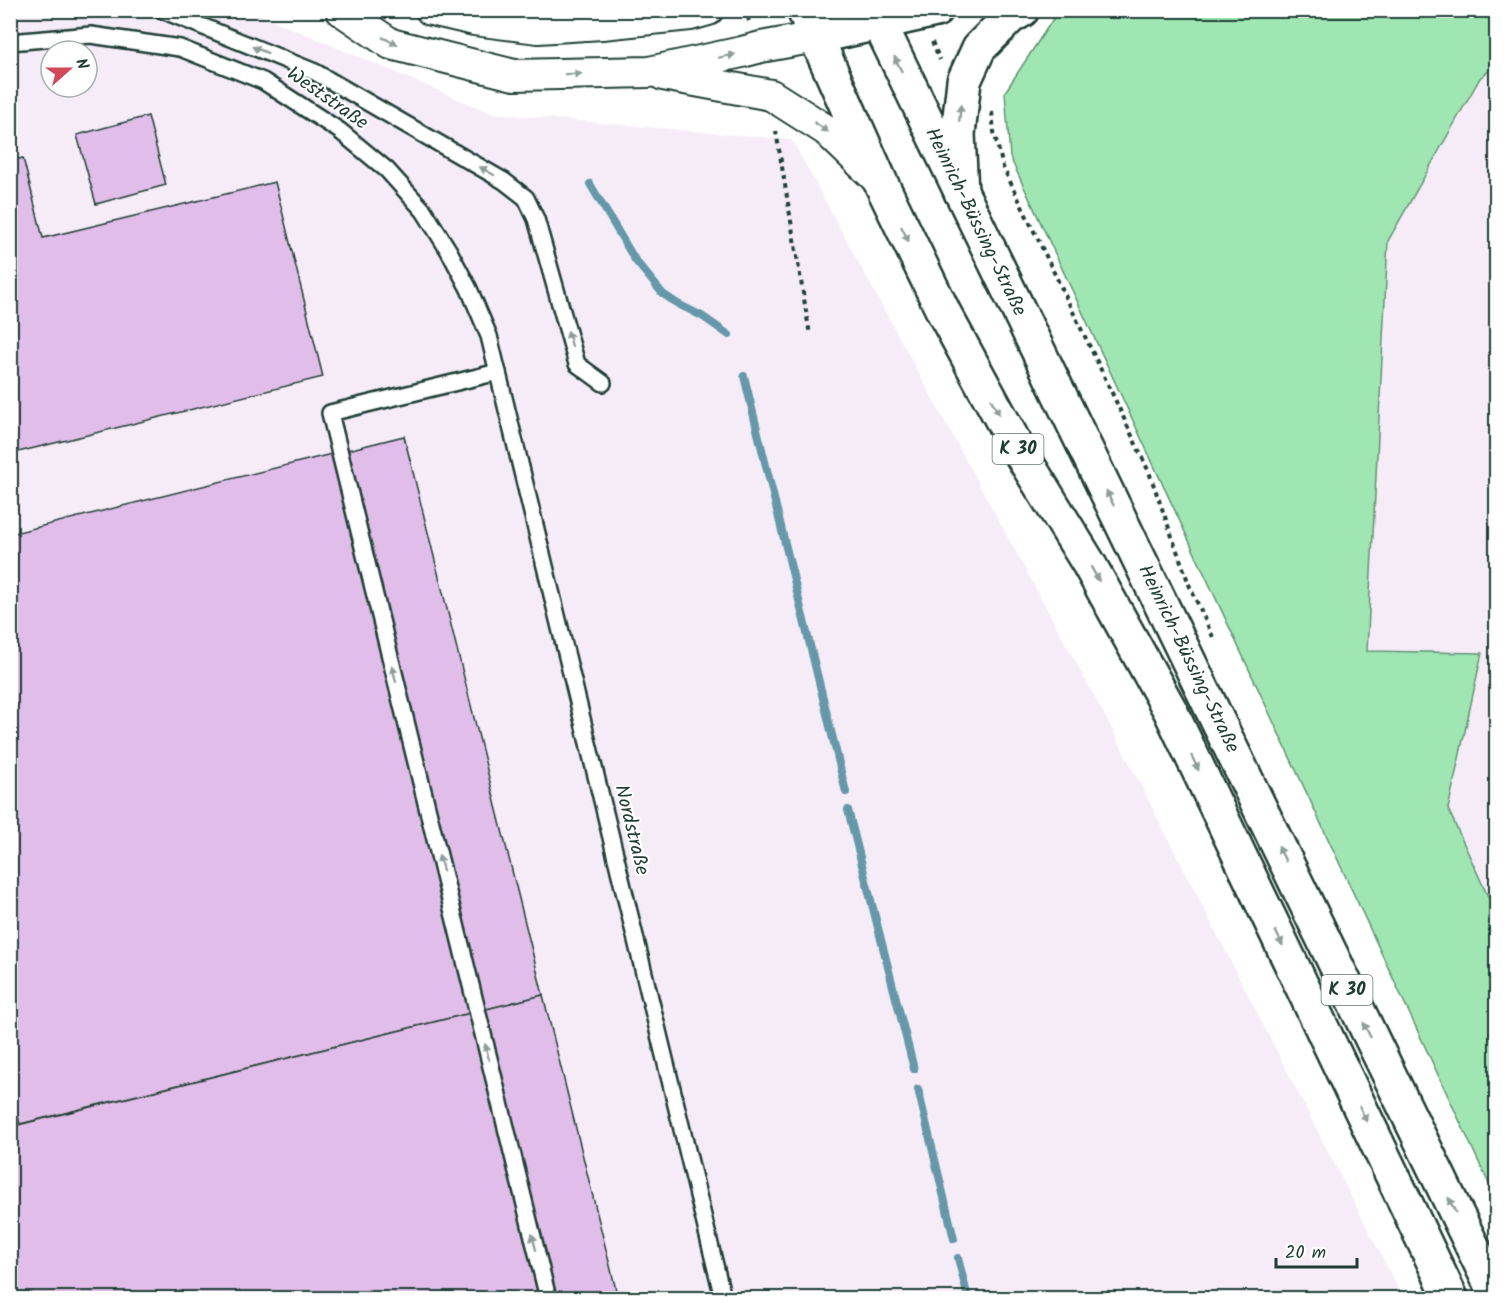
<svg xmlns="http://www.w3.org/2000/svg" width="1507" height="1309" font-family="Kalam,sans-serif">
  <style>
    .built { fill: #f6ecf8; fill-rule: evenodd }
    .green { fill: #a0e6b2; stroke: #609273; stroke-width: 1.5 }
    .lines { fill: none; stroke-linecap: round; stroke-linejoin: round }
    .stream { stroke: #6598a8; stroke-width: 8 }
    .building { fill: #e1bee9; stroke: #1f3d34; stroke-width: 1.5 }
    .service-casing { stroke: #1f3d34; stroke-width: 20 }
    .minor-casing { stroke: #1f3d34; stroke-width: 34 }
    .tertiary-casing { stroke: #1f3d34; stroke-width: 38 }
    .primary-casing { stroke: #1f3d34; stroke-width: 38 }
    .path { stroke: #1f3d34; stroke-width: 4; stroke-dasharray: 4.5 4.5; stroke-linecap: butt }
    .service { stroke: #fff; stroke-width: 15 }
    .minor { stroke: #fff; stroke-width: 30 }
    .tertiary { stroke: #fff; stroke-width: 33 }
    .primary { stroke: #fff; stroke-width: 33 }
    .oneway { fill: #8f9e9a }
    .labels { text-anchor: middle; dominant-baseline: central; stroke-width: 4.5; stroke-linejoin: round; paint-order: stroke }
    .shield { fill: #fff; stroke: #627771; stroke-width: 1.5 }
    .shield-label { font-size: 18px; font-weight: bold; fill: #1f3d34 }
    .street-label { font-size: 20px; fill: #1f3d34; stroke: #fff }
  </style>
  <rect width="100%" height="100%" fill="#fff"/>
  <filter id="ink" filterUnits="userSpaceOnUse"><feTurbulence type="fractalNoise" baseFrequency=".0167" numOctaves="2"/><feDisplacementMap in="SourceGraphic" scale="12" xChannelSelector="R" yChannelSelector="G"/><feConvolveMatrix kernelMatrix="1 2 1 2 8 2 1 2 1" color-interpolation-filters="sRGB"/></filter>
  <g filter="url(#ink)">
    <!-- built -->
    <g class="built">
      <path d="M10,11h241l240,102 301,27 320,589 291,569h-1392zM51,51h36v36h-36z"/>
      <polygon points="1496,65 1496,914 1448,809 1482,653 1367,651 1388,241 1480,77"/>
    </g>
    <!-- green -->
    <polygon class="green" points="1073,11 1496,11 1496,65 1480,78 1388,241 1367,651 1482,653 1448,809 1496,914 1496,1199 1010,157 1005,92 1055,16"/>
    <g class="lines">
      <!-- stream -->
      <g class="stream">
        <polyline points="590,184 635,260 663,294 678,304 702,316 729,335"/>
        <polyline points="744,376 846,792"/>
        <polyline points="848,810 914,1069"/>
        <polyline points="918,1089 954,1239"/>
        <polyline points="958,1258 968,1298"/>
      </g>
    </g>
    <!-- building -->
    <g class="building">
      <polygon points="148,116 166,185 96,204 77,135"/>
      <polygon points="23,158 43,238 275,182 323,377 10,454 10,161"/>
      <polygon points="404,436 543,995 20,1124 10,1088 10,534"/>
      <polygon points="543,995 618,1298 10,1298 10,1127"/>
    </g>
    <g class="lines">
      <!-- service casing -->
      <g class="service-casing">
        <g id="service">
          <polyline points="162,10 315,72 504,181 526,198 536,219 577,364 603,383"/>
          <polyline points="10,42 91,35 180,48 263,81 340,131 387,170 424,211 449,251 469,289 489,336 723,1298"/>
          <polyline points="498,372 330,413 548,1298"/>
        </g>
      </g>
      <!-- minor casing -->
      <g class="minor-casing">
        <g id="minor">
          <polyline points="341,10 391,44 514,75 649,72 742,52 761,47 816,37"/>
          <polyline points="431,10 474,20 538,28 602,24 690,15 708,10"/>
          <polyline points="663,75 771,95 826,130 877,179"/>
        </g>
      </g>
      <!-- tertiary casing -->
      <g class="tertiary-casing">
        <g id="tertiary">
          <polyline points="816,37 936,10"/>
          <polyline points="961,192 958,134 964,81 979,48 1010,17 1022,10"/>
        </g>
      </g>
      <!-- primary casing -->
      <g class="primary-casing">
        <g id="primary">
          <polyline points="804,10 880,181 944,313 1015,444 1089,564 1170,710 1451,1298"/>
          <polyline points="873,10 1496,1295"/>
        </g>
      </g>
      <!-- path -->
      <g class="path">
        <polyline points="745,10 749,21"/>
        <polyline points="932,42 940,60"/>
        <polyline points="992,112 994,132 1003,167 1104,376 1149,472 1190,587 1213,637"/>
        <polyline points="776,131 810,335"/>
      </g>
      <!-- service -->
      <use href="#service" class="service"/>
      <!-- minor -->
      <use href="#minor" class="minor"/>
      <!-- tertiary -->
      <use href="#tertiary" class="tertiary"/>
      <!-- primary -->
      <use href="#primary" class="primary"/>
    </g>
    <!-- one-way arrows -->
    <defs><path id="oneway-solid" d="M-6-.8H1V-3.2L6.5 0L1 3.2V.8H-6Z" transform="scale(1.5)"/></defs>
    <g class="oneway">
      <use href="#oneway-solid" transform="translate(390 41) rotate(25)"/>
      <use href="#oneway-solid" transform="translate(260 50) rotate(-158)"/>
      <use href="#oneway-solid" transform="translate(727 56) rotate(-12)"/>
      <use href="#oneway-solid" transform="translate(898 64) rotate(-116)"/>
      <use href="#oneway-solid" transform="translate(573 74) rotate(-1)"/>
      <use href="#oneway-solid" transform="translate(960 113) rotate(-85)"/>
      <use href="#oneway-solid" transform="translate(821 127) rotate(34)"/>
      <use href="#oneway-solid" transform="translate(487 171) rotate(-150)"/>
      <use href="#oneway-solid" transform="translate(905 234) rotate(64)"/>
      <use href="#oneway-solid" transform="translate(570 339) rotate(-105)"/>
      <use href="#oneway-solid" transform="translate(995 407) rotate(62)"/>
      <use href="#oneway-solid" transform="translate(1110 498) rotate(-116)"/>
      <use href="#oneway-solid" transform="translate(1095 574) rotate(61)"/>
      <use href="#oneway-solid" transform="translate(394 674) rotate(-104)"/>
      <use href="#oneway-solid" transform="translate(1195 763) rotate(64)"/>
      <use href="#oneway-solid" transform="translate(1282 854) rotate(-116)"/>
      <use href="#oneway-solid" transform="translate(441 863) rotate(-104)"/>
      <use href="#oneway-solid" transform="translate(1279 938) rotate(64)"/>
      <use href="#oneway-solid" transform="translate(1367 1030) rotate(-116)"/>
      <use href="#oneway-solid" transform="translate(487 1052) rotate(-104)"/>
      <use href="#oneway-solid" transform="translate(1363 1114) rotate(65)"/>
      <use href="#oneway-solid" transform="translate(1452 1205) rotate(-116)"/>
      <use href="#oneway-solid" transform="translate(534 1242) rotate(-104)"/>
    </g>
  </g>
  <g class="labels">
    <!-- shield labels -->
    <g class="shield">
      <rect x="992.5" y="434" width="51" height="30" rx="4.5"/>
      <rect x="1321.5" y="975" width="51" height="30" rx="4.5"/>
    </g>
    <g class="shield-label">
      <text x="1018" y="449">K 30</text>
      <text x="1347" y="990">K 30</text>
    </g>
    <!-- street labels -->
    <g class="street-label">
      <text transform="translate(327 99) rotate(35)">Weststraße</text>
      <text transform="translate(975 222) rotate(64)">Heinrich-Büssing-Straße</text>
      <text transform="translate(1188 659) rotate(64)">Heinrich-Büssing-Straße</text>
      <text transform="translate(631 830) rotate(76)">Nordstraße</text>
    </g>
  </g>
  <!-- margin -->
  <rect width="1507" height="1309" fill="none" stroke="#fff" stroke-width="36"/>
  <rect x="18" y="18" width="1471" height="1273" fill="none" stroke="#1f3d34" stroke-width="2" filter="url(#ink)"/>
  <!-- north arrow -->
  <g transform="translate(69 69) rotate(69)"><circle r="28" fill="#ffffff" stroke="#a5b1ae" stroke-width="1.5"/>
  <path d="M0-4.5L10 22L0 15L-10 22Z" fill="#d1495b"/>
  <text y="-9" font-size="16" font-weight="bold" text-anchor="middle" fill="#1f3d34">N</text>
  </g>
  <!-- scale -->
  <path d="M1276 1258v9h81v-9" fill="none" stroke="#1f3d34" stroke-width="3"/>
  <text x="1285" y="1258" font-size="18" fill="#1f3d34" stroke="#ffffff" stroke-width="4.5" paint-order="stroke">20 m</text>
</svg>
